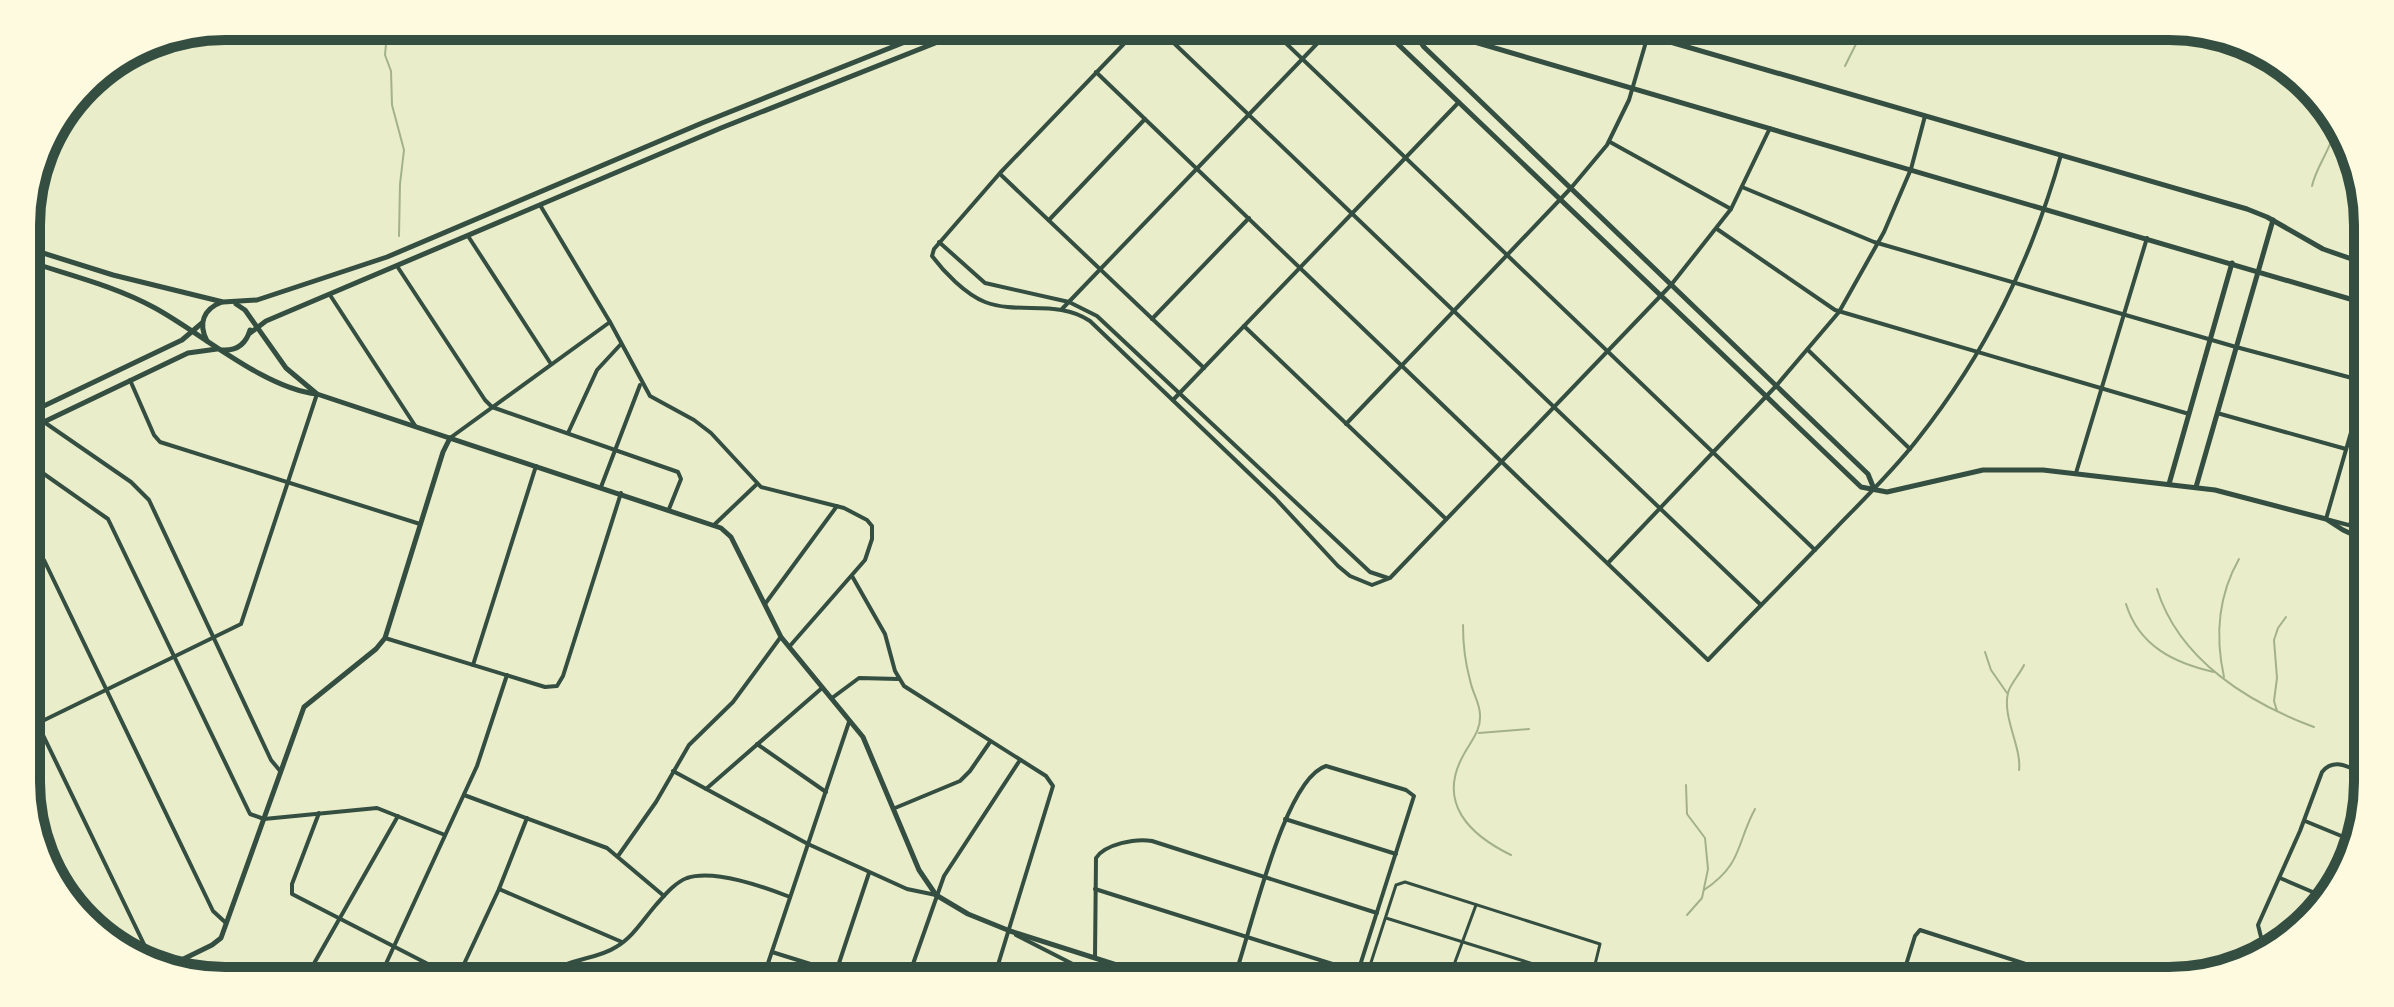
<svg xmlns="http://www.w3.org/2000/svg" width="2394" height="1007" font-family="'Golos Text',sans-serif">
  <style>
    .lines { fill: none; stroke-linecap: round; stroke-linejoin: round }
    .stream { stroke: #a3b18a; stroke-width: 2 }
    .pedestrian { stroke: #344e41; stroke-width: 3 }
    .minor { stroke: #344e41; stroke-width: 4 }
    .tertiary { stroke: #344e41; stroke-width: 5 }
    .secondary { stroke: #344e41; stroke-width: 5 }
    .rim { fill: none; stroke: #344e41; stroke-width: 10 }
  </style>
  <rect width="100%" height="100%" fill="#e9edc9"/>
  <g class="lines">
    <!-- stream -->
    <g class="stream">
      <polyline points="396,26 386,44 385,55 391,71 392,105 404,150 400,184 399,236"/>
      <polyline points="1704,31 1724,26"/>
      <polyline points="1845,66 1856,44 1855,26"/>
      <path d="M2312,186c5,-23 23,-40 22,-63"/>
      <path d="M2157,589c22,71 92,114 157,138"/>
      <path d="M2126,604c13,42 48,59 88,68"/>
      <path d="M1463,625c0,19 2,37 7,55 2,12 10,23 10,35 1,16 -9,26 -16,39 -28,49 6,81 47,101"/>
      <polyline points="1985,652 1991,670 2007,693"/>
      <path d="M2224,677c-9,-41 -6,-81 15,-118"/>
      <polyline points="2277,711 2274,701 2277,678 2274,640 2278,628 2286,617"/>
      <polyline points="1479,733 1529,729"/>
      <path d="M2019,770c3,-22 -17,-53 -11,-77 2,-9 12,-19 16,-28"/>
      <polyline points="1686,785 1687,814 1705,838 1708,869 1702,898 1687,915"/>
      <path d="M1704,890c39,-26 32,-46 51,-81"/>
    </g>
    <!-- pedestrian -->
    <g class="pedestrian">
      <polyline points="1386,918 1588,981"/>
      <polyline points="1365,981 1396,885 1405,882 1600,944 1591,981"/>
      <polyline points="1448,981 1476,905"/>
    </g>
    <!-- minor -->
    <g class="minor">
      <path d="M1141,26l-141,147 -66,76 -2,7c12,16 33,38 53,46 34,13 73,-3 105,19l185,177 63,68 12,10 22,9 18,-7 281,-293 60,-76 39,-81"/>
      <polyline points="1156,26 1761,605"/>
      <polyline points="1268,26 1815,550"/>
      <path d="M1096,72l612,588c42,-44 85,-87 127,-131 28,-29 57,-57 82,-89 69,-87 114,-179 144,-285"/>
      <polyline points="1610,142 1731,209"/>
      <polyline points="1000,174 1204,368"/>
      <polyline points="1742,187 1874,242 2236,347 2367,382"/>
      <polyline points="540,205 610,322 650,396 694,420 711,433 761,487 844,508 867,520 872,526 872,539 865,560 789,647"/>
      <polyline points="1049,220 1145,119"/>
      <polyline points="1717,229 1835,310 2189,414"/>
      <polyline points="468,236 551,364"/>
      <polyline points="939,242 985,283 1069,302 1097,316 1370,572 1388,578"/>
      <polyline points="2358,261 2366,231"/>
      <polyline points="397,266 485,400 492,407 678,472 681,479 669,509"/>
      <polyline points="330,295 416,427"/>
      <polyline points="1062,309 1334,26"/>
      <polyline points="1152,319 1249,218"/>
      <polyline points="1244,326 1446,519"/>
      <polyline points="1808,350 1910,449"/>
      <polyline points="2367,377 2326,519 2367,530"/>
      <polyline points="130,380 154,435 160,442 420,524"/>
      <polyline points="1173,400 1459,102"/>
      <polyline points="2217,413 2346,449"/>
      <polyline points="44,422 131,482 149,500 271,760 281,772"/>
      <polyline points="1346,424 1571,188 1607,145 1629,100 1648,35"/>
      <polyline points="568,433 597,370 621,344"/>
      <polyline points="450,438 610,322"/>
      <polyline points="27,462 108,519 250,814 264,819 377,808 445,835"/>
      <polyline points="2076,473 2147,238"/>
      <polyline points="601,487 640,385"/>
      <polyline points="715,524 757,484"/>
      <polyline points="2350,525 2367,472"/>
      <polyline points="27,541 44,560 213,911 226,923"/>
      <polyline points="1608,563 1776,386 1839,312 1884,232 1911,169 1925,116"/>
      <polyline points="852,576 885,634 895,671 904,686 1046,776 1053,786 993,981"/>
      <polyline points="765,604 837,506"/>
      <polyline points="385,638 545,687 557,686 563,676 621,493"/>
      <polyline points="473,665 536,466"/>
      <polyline points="832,698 859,678 898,679"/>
      <polyline points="28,704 155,967"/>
      <polyline points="28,728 241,624 317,394"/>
      <polyline points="757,744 826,792"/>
      <polyline points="673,771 808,844 907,889 936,895"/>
      <polyline points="706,789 822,688"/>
      <polyline points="464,795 607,848 664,896"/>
      <polyline points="895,808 960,781 970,771 990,742"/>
      <polyline points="319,813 292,884 292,894 461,981"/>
      <polyline points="1285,819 1396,854"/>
      <polyline points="2305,821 2356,842"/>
      <polyline points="618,856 656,802 689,745 733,702 780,638"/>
      <polyline points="2280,878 2322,896"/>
      <polyline points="499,889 622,942"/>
      <polyline points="1095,889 1358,972"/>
      <polyline points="1016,935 1106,981"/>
      <path d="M2279,948l-18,-11 -3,-12 42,-94 22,-59c13,-16 30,-3 46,4"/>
      <polyline points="772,952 836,972"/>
      <path d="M1095,958l1,-100c9,-14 40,-20 56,-17l225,72"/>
      <polyline points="1902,978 1910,981"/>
      <polyline points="457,979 499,889 527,818"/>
      <polyline points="304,981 398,816"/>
      <polyline points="378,981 477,766 507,675"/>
      <path d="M545,981c18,-25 48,-19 71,-34 16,-9 27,-27 39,-41 9,-10 19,-23 32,-28 28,-9 77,9 103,19"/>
      <polyline points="762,981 849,722"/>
      <polyline points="833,981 869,873"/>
      <polyline points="907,981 944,876 1020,760"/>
      <path d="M1233,981c17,-44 50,-202 93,-215l80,24 8,6 -59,185"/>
      <polyline points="1901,981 1915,936 1920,930 2057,974 2060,981"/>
    </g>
    <!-- tertiary -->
    <g class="tertiary">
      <polyline points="1379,26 1861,487 1887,492 1983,470 2043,470 2215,490 2326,519 2343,530 2367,541"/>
      <polyline points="1418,26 1417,37 1424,47 1868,474 1874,489"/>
      <polyline points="27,414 182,340 202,323"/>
      <polyline points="27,430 188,353 217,349"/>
      <polyline points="2169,484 2232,263"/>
      <polyline points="2196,487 2273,220"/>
      <polyline points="163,969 212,945 221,938 304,707 376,649 385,638 443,452 450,438"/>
    </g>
    <!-- secondary -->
    <g class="secondary">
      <polyline points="1420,26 2367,304"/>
      <polyline points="1615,26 2247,209 2267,217 2323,249 2366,264"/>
      <polyline points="27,248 113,275 223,302 257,300 387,257 702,123 945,26"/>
      <path d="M27,261c42,14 88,25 128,47 46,25 110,81 162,86l404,134 10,9 50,100 82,100 56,133 17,25 32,19 42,17 157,50"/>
      <polyline points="236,304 245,310 286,368 317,394"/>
      <polyline points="250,333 266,321 721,128 978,26"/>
      <path d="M207,341c-9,-17 -4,-32 15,-39"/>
      <path d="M222,350c15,1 24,-6 28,-20"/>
    </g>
  </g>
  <!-- crop -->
  <path d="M0 0H2394V1007H0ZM225 40H2169A185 185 0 0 1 2354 225V782A185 185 0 0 1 2169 967H225A185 185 0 0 1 40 782V225A185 185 0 0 1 225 40Z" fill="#fefae0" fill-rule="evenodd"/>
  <path class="rim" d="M225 40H2169A185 185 0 0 1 2354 225V782A185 185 0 0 1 2169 967H225A185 185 0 0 1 40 782V225A185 185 0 0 1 225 40Z"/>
</svg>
